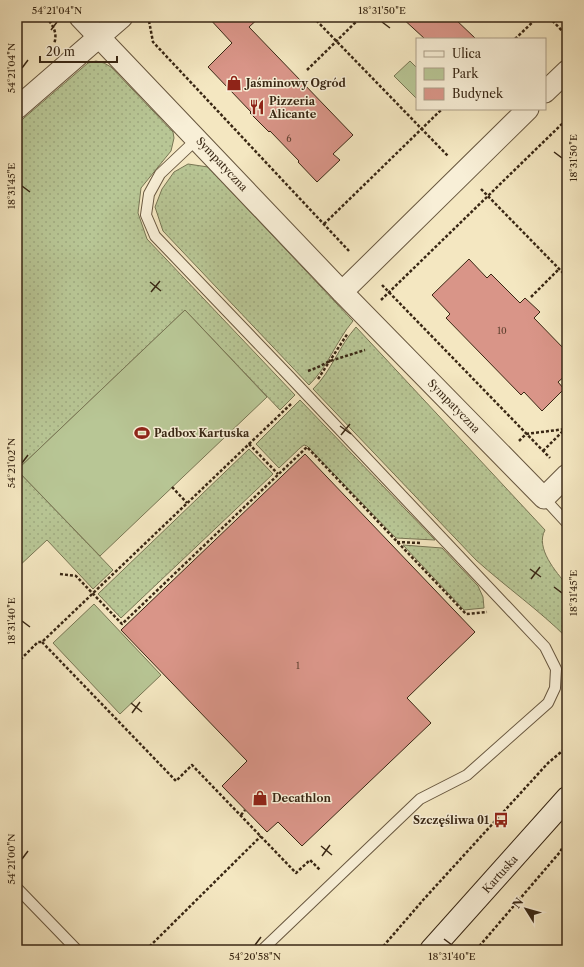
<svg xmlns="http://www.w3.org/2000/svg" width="584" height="967" font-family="'Libre Caslon Text',serif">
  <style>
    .grass { fill: url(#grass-dots); stroke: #787654 }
    .green { fill: #b8c695; stroke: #787654 }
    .building { fill: #d99588; stroke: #392714 }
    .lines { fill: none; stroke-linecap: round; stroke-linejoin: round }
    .lane-casing { stroke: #68573f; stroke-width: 12 }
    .street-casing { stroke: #68573f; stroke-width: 23 }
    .secondary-casing { stroke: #392714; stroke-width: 24 }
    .path { stroke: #392714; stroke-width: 2.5; stroke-dasharray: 3 2; stroke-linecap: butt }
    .lane { stroke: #f8efd7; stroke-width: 10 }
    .street { stroke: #f8efd7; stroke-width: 21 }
    .secondary { stroke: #f8efd7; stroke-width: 22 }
    .ticks { fill: none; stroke: #392714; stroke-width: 1.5 }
    .labels { text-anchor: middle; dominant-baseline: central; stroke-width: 3; stroke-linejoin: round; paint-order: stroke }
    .number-label { font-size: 9px; fill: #614231 }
    .poi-label { font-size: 11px; font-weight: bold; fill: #392714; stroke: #f8efd7; text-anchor: start }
    .street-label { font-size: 11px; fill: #392714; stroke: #f8efd7 }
    .neatline { fill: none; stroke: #392714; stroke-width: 1.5 }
    .ticks-label { font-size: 10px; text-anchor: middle; fill: #392714 }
  </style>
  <defs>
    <pattern id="grass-dots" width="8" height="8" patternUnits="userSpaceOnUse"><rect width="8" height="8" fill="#b8c695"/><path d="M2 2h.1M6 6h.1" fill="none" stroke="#9faa80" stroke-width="1.8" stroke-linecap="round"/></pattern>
  </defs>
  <rect width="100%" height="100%" fill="#f4e7c1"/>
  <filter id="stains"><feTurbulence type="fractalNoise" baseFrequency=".005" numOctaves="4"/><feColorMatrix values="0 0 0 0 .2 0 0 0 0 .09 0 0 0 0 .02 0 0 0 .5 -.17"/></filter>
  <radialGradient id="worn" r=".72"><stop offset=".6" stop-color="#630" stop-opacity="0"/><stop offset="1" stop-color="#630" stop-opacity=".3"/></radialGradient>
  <!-- grass -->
  <g class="grass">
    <polygon points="96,61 104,63 111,67 173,132 174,138 171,151 141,188 138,213 147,239 295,395 280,410 185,310 17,470 113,570 93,589 47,540 17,568 17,124 88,63"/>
    <path d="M188,164l20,3 145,154c-17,20 -25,46 -44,64l-146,-154 -8,-24 7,-18 12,-17z"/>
    <path d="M356,327l189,203c-10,18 11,42 22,55v53c-28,-28 -61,-51 -91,-78l-163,-171c18,-17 26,-43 43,-62z"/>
    <polygon points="300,400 435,540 396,538 307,446 304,445 300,448 279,468 256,444"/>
    <polygon points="249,449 273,474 121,618 98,594"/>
    <polygon points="403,545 442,548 478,586 483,597 484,608 464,610"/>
  </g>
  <!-- green -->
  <g class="green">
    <polygon points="410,61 417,68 417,99 394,76"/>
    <polygon points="185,310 267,397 100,556 17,470"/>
    <polygon points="94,604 161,675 120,714 53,643"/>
  </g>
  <!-- building -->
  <g class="building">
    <polygon points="208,17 260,17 249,27 353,135 333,154 340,160 317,182 298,162 299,161 270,131 269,132 250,113 251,112 208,67 232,43"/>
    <polygon points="401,17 453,17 476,39 425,39"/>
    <polygon points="469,259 487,278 491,274 520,303 525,298 540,312 534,318 567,352 567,374 558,382 564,389 542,411 524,392 521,395 446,318 450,314 432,295"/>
    <polygon points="305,454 475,632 407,698 431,723 302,846 278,822 267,832 222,786 247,761 121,630"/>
  </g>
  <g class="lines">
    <!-- lane casing -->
    <g class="lane-casing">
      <g id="lane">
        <polyline points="197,139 160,174 149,194 146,215 155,236 290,377 545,647 556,669 555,688 548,703 467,775 420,799 262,950"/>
        <polyline points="544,498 567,523"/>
        <polyline points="17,888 77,950"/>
      </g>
    </g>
    <!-- street casing -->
    <g class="street-casing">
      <g id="street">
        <polyline points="80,17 342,292 544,498 567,475"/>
        <polyline points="545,92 567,71"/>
        <polyline points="17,108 122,17"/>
        <polyline points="342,292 528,109"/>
      </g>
    </g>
    <!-- secondary casing -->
    <g class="secondary-casing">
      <polyline id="secondary" points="431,950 567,798"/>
    </g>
    <!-- path -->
    <g class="path">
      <path d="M46,17c7,8 12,16 8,27"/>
      <polyline points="146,17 149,21 153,42 349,251"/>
      <polyline points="313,17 448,156"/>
      <polyline points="549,17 567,36"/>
      <polyline points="149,21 153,17"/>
      <polyline points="515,39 538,17"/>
      <polyline points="307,70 361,17"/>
      <polyline points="481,189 567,277"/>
      <polyline points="324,224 442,109"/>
      <polyline points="563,274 567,270"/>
      <polyline points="382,285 550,458"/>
      <polyline points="531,297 559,269"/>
      <polyline points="381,300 567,119"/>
      <polyline points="308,371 316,368 330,361 365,350"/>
      <polyline points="318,379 348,333"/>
      <polyline points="519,441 526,434 565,429"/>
      <polyline points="249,444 291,404"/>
      <polyline points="543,451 567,427"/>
      <polyline points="172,487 187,503"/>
      <polyline points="397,542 420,543"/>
      <polyline points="60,574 76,576 122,624 307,447 466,614 487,612"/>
      <polyline points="42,642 176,781 192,765 296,873 310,860 320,870"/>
      <polyline points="17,663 38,642 42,642 249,444 278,474"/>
      <polyline points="241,815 245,810"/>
      <polyline points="146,950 261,836"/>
      <polyline points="380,950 424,899 548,763 567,747"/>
      <polyline points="476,950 560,852 567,840"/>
    </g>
    <!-- lane -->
    <use href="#lane" class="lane"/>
    <!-- street -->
    <use href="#street" class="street"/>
    <!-- secondary -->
    <use href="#secondary" class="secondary"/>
  </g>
  <!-- ticks -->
  <path class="ticks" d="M382,22l8,6M51,30l6,-8M22,68l6,-8M554,152l8,6M22,186l8,6M150,282l11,9M151,292l9,-11M340,426l11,8M341,435l9,-11M22,463l6,-8M530,569l11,8M531,579l9,-12M554,587l8,6M22,621l8,6M131,703l11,9M132,713l8,-11M321,846l11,9M322,856l8,-11M22,859l6,-8M444,939l8,6M255,945l6,-8"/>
  <!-- icons -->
  <defs>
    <g id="shop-bare" transform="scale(1.2)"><path d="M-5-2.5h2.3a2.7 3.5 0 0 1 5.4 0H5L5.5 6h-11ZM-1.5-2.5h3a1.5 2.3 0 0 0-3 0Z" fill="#8f2418" stroke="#f8efd7" stroke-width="2.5" paint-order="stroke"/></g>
    <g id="restaurant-bare" transform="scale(1.2)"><path d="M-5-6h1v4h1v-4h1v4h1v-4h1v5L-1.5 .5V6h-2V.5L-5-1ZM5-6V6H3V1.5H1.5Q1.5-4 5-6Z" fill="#8f2418" stroke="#f8efd7" stroke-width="2.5" paint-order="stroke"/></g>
    <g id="stadium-bare" transform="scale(1.2)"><path d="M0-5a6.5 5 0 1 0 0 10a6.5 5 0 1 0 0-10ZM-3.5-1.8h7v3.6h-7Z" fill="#8f2418" stroke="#f8efd7" stroke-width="2.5" paint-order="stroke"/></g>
    <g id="bus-bare" transform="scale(1.2)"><path d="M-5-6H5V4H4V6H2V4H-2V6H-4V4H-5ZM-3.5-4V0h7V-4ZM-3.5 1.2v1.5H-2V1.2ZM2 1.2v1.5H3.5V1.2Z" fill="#8f2418" stroke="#f8efd7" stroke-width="2.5" paint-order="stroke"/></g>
  </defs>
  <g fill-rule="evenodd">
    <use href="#shop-bare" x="234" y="83"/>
    <use href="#restaurant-bare" x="257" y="107"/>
    <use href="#stadium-bare" x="142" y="433"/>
    <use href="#shop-bare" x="260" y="798"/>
    <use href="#bus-bare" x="501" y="820"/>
  </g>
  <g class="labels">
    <!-- number labels -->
    <g class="number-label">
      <text x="289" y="138">6</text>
      <text x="502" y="330">10</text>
      <text x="298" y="665">1</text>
    </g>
    <!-- poi labels -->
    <g class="poi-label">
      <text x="246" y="83">Jaśminowy Ogród</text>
      <text x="269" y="101">Pizzeria<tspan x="269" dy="13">Alicante</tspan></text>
      <text x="154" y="433">Padbox Kartuska</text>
      <text x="272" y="798">Decathlon</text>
      <text x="489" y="820" text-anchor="end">Szczęśliwa 01</text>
    </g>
    <!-- street labels -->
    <g class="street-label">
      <text transform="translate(222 164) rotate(47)">Sympatyczna</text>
      <text transform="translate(454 406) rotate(46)">Sympatyczna</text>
      <text transform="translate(500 874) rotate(-48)">Kartuska</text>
    </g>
  </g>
  <!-- margin -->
  <rect width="584" height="967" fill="none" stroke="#f4e7c1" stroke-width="44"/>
  <!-- legend -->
  <rect x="416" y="38" width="130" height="72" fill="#f8efd7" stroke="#ac9f89"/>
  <rect x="424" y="51" width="20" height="6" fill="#f8efd7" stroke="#ac9f89"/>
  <text x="452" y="58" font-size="12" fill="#392714">Ulica</text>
  <rect x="424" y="68" width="20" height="12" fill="#b8c695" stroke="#ac9f89"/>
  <text x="452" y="78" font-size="12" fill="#392714">Park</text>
  <rect x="424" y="88" width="20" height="12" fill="#d99588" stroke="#ac9f89"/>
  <text x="452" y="98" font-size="12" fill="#392714">Budynek</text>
  <!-- north arrow -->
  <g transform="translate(526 909) rotate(307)" stroke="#f8efd7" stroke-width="3" paint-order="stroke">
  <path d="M0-3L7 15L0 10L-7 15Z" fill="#392714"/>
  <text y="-6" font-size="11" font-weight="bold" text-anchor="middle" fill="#392714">N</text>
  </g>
  <!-- scale -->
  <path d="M40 56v6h77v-6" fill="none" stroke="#392714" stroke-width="2"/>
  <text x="46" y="56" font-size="12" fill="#392714" stroke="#f8efd7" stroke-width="3" paint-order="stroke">20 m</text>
  <rect x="22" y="22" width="540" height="923" class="neatline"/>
  <g class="ticks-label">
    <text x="57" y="14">54°21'04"N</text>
    <text x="382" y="14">18°31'50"E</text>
    <text transform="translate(11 68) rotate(-90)" y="4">54°21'04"N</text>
    <text transform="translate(573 158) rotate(-90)" y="4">18°31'50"E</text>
    <text transform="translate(11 186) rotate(-90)" y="4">18°31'45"E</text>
    <text transform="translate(11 463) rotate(-90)" y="4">54°21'02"N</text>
    <text transform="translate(573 593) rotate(-90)" y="4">18°31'45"E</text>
    <text transform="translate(11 621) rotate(-90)" y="4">18°31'40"E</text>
    <text transform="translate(11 859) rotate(-90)" y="4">54°21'00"N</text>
    <text x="255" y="960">54°20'58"N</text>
    <text x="452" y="960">18°31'40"E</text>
  </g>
  <rect width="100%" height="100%" filter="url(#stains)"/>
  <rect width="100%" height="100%" fill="url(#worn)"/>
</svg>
